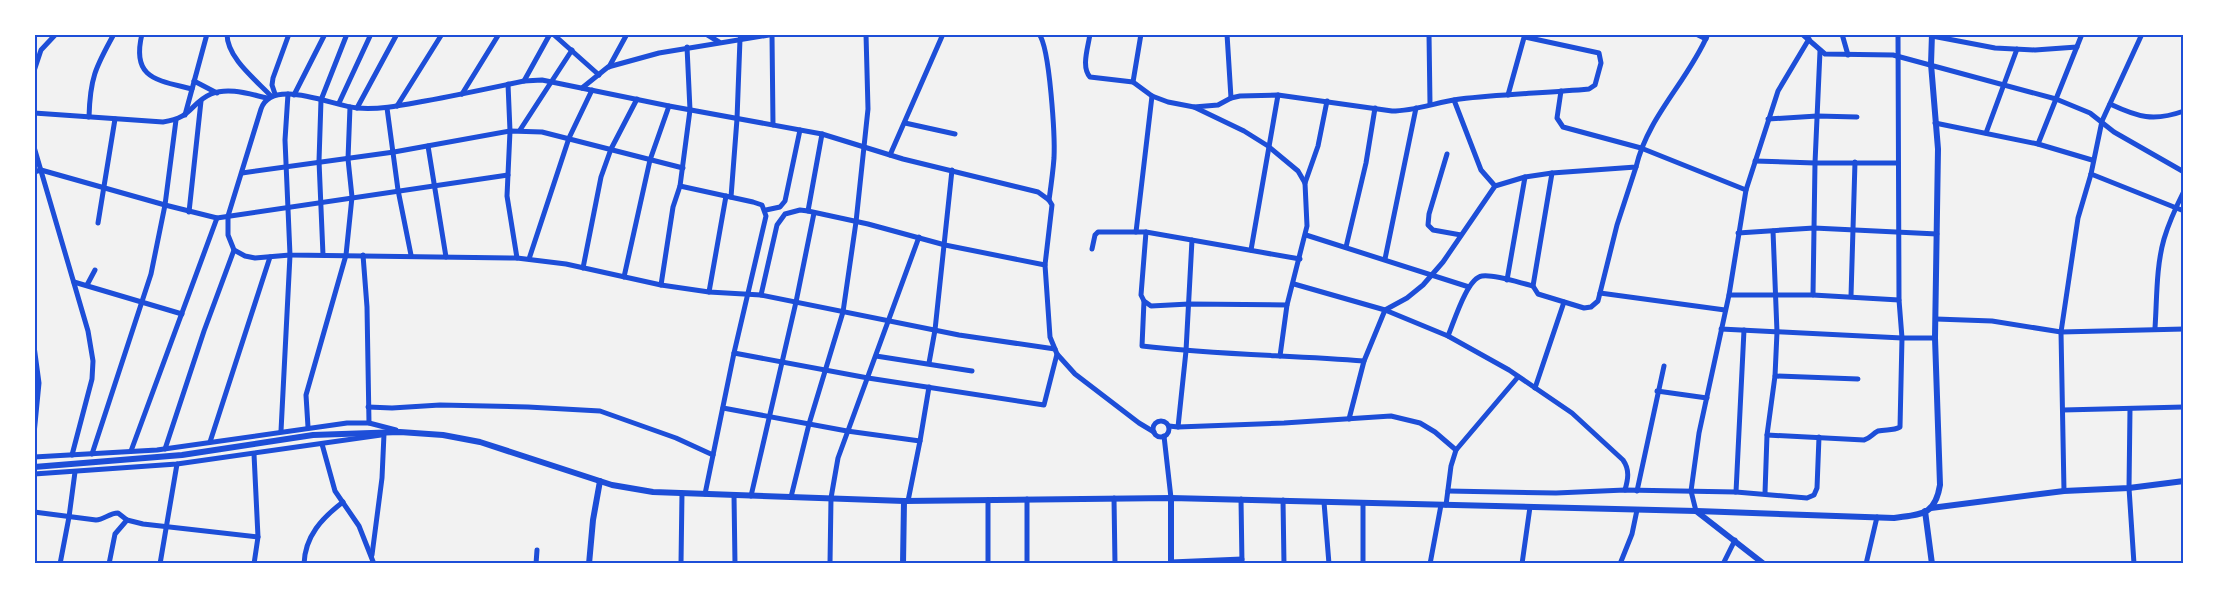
<svg xmlns="http://www.w3.org/2000/svg" width="2218" height="598" font-family="'Nunito Sans',sans-serif">
  <style>
    .lines { fill: none; stroke-linecap: round; stroke-linejoin: round }
    .minor { stroke: #1d4ed8; stroke-width: 5 }
    .tertiary { stroke: #1d4ed8; stroke-width: 6 }
    .neatline { fill: none; stroke: #1d4ed8; stroke-width: 2 }
  </style>
  <rect width="100%" height="100%" fill="#f2f2f2"/>
  <g class="lines">
    <!-- minor -->
    <g class="minor">
      <path d="M142,34c-11,45 15,46 50,55"/>
      <path d="M227,34c0,24 29,46 44,62"/>
      <polyline points="553,34 599,75"/>
      <polyline points="706,34 719,42"/>
      <path d="M1039,34c11,14 16,103 15,124 -1,14 -3,28 -5,42"/>
      <path d="M1090,34c-2,14 -9,33 0,43l43,5 19,14 16,6 26,5 50,24 24,15 30,25 7,12 2,43 -20,79 -7,51"/>
      <polyline points="1227,34 1231,98"/>
      <polyline points="1429,34 1430,104"/>
      <polyline points="1696,34 1706,39"/>
      <polyline points="1802,34 1825,54 1893,55 2056,99 2090,113 2114,132 2184,172"/>
      <polyline points="1842,34 1848,55"/>
      <polyline points="772,35 773,125"/>
      <polyline points="1932,36 1995,48 2035,50 2077,47"/>
      <polyline points="609,67 627,34"/>
      <polyline points="34,71 41,50 56,34"/>
      <polyline points="194,81 217,93"/>
      <polyline points="524,81 550,34"/>
      <polyline points="1133,82 1141,34"/>
      <polyline points="508,84 510,131 507,196 517,258"/>
      <polyline points="582,88 608,67 659,53 775,34"/>
      <polyline points="1561,91 1557,118 1563,127 1641,148 1746,190"/>
      <polyline points="275,94 272,85 273,78 289,34"/>
      <polyline points="288,94 285,140 290,255 517,258 566,264 661,285 709,292 761,295 959,335 1055,349"/>
      <polyline points="462,94 499,34"/>
      <polyline points="294,95 325,34"/>
      <polyline points="1508,95 1525,34"/>
      <polyline points="1454,100 1481,170 1495,186"/>
      <polyline points="339,103 371,34"/>
      <path d="M2110,104c28,13 43,18 74,7"/>
      <polyline points="397,106 442,34"/>
      <path d="M1194,107l24,-2 13,-7 9,-2 38,-1 114,16c23,0 45,-9 68,-12 43,-5 86,-6 129,-10l6,-4 6,-22 -2,-10 -74,-16"/>
      <polyline points="357,108 397,34"/>
      <polyline points="387,108 398,190 411,255"/>
      <path d="M34,113l129,9c30,-4 27,-19 48,-28 18,-7 38,0 56,4"/>
      <polyline points="185,115 207,34"/>
      <path d="M89,117c1,-38 6,-49 25,-83"/>
      <polyline points="1768,119 1817,116 1857,117"/>
      <polyline points="905,123 955,134"/>
      <polyline points="1935,123 2038,144 2092,160"/>
      <polyline points="520,130 572,50"/>
      <polyline points="1986,133 2017,49"/>
      <polyline points="2038,144 2082,34"/>
      <polyline points="428,146 446,257"/>
      <polyline points="34,147 88,331 93,361 92,379 72,455"/>
      <polyline points="1447,154 1429,214 1428,225 1433,230 1461,235"/>
      <polyline points="890,155 943,34"/>
      <polyline points="1755,161 1815,163 1898,163"/>
      <polyline points="34,172 41,170 165,205 217,218 508,175"/>
      <polyline points="242,173 394,152 510,131 542,132 683,168"/>
      <polyline points="1552,173 1533,286 1538,294 1584,308 1591,307 1598,301 1617,225 1636,167"/>
      <polyline points="2091,174 2184,211"/>
      <polyline points="1305,183 1318,146 1327,101"/>
      <polyline points="680,186 753,202 762,205 766,216 734,353 705,494"/>
      <polyline points="731,197 737,119 740,39"/>
      <polyline points="766,210 780,207 785,201 800,130"/>
      <polyline points="808,211 822,134"/>
      <polyline points="189,212 201,101"/>
      <polyline points="98,223 115,119"/>
      <polyline points="1136,232 1152,96"/>
      <polyline points="1146,232 1141,295 1144,301 1151,306 1189,304 1287,305"/>
      <polyline points="1738,233 1814,228 1937,234"/>
      <polyline points="1306,235 1469,287"/>
      <polyline points="1346,247 1366,163 1375,108"/>
      <polyline points="1092,249 1095,235 1098,232 1146,232 1300,259"/>
      <polyline points="1251,250 1278,95"/>
      <polyline points="323,255 319,161 321,100 347,34"/>
      <polyline points="363,255 367,307 369,423"/>
      <polyline points="529,259 569,138 592,90"/>
      <polyline points="1385,259 1416,108"/>
      <polyline points="583,268 601,177 611,149 637,99"/>
      <polyline points="624,277 650,160 669,106"/>
      <polyline points="1507,280 1525,177"/>
      <polyline points="74,282 182,314"/>
      <path d="M1294,284l91,26 63,26 61,34 63,43 51,47c7,10 5,19 2,30"/>
      <polyline points="87,285 95,270"/>
      <polyline points="661,285 673,207 680,186 690,110 687,47"/>
      <polyline points="709,292 726,196"/>
      <polyline points="1600,293 1725,310"/>
      <polyline points="761,295 777,225 785,214 800,210 808,211 868,224 945,245 1045,265"/>
      <polyline points="1729,295 1813,295 1899,300"/>
      <polyline points="1813,295 1815,163 1820,51"/>
      <polyline points="1851,296 1855,162"/>
      <path d="M1144,301l-2,45c74,9 148,9 222,15"/>
      <polyline points="1936,319 1992,321 2061,332 2184,329"/>
      <path d="M2155,328c2,-29 1,-61 9,-89 5,-17 12,-32 20,-48"/>
      <polyline points="1721,329 1902,338 1935,338"/>
      <path d="M1448,336c6,-14 19,-58 34,-60 13,-2 38,7 51,10"/>
      <polyline points="34,346 39,383 34,434"/>
      <polyline points="734,353 868,378 1044,405 1057,354"/>
      <polyline points="876,356 972,371"/>
      <polyline points="929,363 935,330 952,170"/>
      <polyline points="1775,376 1858,379"/>
      <polyline points="1535,388 1564,302"/>
      <polyline points="1657,391 1707,398"/>
      <polyline points="368,407 392,408 440,405 528,407 600,411 676,438 713,455"/>
      <polyline points="723,408 847,431 920,441 908,501"/>
      <polyline points="2130,409 2129,488 2134,564"/>
      <polyline points="2063,410 2184,407"/>
      <path d="M1349,419l15,-58 21,-51 22,-12 16,-13 20,-23 52,-76 30,-9 27,-4 84,-6c12,-51 52,-86 72,-133"/>
      <circle cx="1161" cy="429" r="8"/>
      <polyline points="1169,426 1178,427 1186,351 1192,240"/>
      <polyline points="308,427 306,395 346,255 352,197 348,159 350,107"/>
      <polyline points="1178,427 1284,423 1391,416 1420,423 1435,432 1456,450"/>
      <path d="M281,431l9,-176 -35,3 -10,-2 -11,-6 -6,-15v-19l33,-107c11,-32 72,-3 96,-1 23,2 46,-3 68,-7 33,-6 66,-13 99,-20l18,-1 127,26 153,28 81,25 135,33 11,8 3,5 -7,60 5,72 7,17 18,20 64,49 15,9"/>
      <path d="M1767,435l97,5c7,-2 8,-6 14,-9 8,-2 15,0 22,-4l2,-89 -3,-38 -1,-266"/>
      <polyline points="1164,436 1171,498"/>
      <polyline points="920,441 929,387"/>
      <polyline points="210,442 270,257"/>
      <polyline points="322,444 335,491 359,526 374,564"/>
      <polyline points="165,449 204,331 234,250"/>
      <polyline points="131,451 217,218"/>
      <polyline points="92,454 151,274 165,205 176,120"/>
      <polyline points="254,454 258,537 254,564"/>
      <polyline points="34,457 157,450 347,423 369,423 396,430"/>
      <polyline points="34,474 177,464 381,435"/>
      <polyline points="1448,491 1556,493 1625,490 1736,492 1807,498 1814,495 1817,488 1819,437"/>
      <polyline points="1637,491 1664,366"/>
      <polyline points="2064,491 2061,332 2078,218 2091,174 2102,121 2142,34"/>
      <polyline points="1736,492 1744,330"/>
      <polyline points="1765,493 1767,435 1775,376 1777,332 1773,231"/>
      <polyline points="734,495 735,564"/>
      <polyline points="751,496 796,302 814,213"/>
      <polyline points="791,497 809,424 843,312 856,222 868,109 866,34"/>
      <polyline points="1114,498 1115,564"/>
      <polyline points="1027,499 1027,564"/>
      <polyline points="1241,499 1242,564"/>
      <polyline points="1283,500 1284,564"/>
      <polyline points="1324,502 1329,564"/>
      <polyline points="1363,503 1363,564"/>
      <polyline points="1446,505 1451,466 1456,450 1518,377"/>
      <polyline points="1696,511 1691,491 1699,433 1729,295 1746,190 1778,91 1809,39"/>
      <path d="M34,512l62,8c8,0 13,-7 22,-7l9,7 16,4 115,13"/>
      <polyline points="372,555 382,478 384,434"/>
      <polyline points="1171,562 1242,559"/>
      <polyline points="60,564 69,517 75,472"/>
      <polyline points="109,564 115,534 127,520"/>
      <polyline points="160,564 177,464"/>
      <path d="M304,564c1,-28 18,-46 39,-62"/>
      <polyline points="536,564 537,550"/>
      <polyline points="681,564 682,493"/>
      <polyline points="830,564 831,498 838,458 919,237"/>
      <polyline points="988,564 988,500"/>
      <polyline points="1430,564 1441,505"/>
      <polyline points="1522,564 1530,507"/>
      <polyline points="1620,564 1632,534 1637,510"/>
      <polyline points="1723,564 1735,540"/>
      <polyline points="1866,564 1877,517"/>
    </g>
    <!-- tertiary -->
    <g class="tertiary">
      <polyline points="34,467 182,455 313,435 400,432 443,435 480,442 612,485 653,492 904,501 1171,498 1696,511 1764,564"/>
      <polyline points="1931,508 2064,491 2129,488 2184,481"/>
      <path d="M1697,511l197,7c27,-4 41,-2 46,-33l-5,-147 3,-189 -7,-85 1,-30"/>
      <polyline points="1925,511 1932,564"/>
      <polyline points="589,564 593,520 600,481"/>
      <polyline points="903,564 904,501"/>
      <polyline points="1171,564 1171,498"/>
    </g>
  </g>
  <!-- border -->
  <rect width="2218" height="598" fill="none" stroke="#ffffff" stroke-width="72"/>
  <rect x="36" y="36" width="2146" height="526" class="neatline"/>
</svg>
